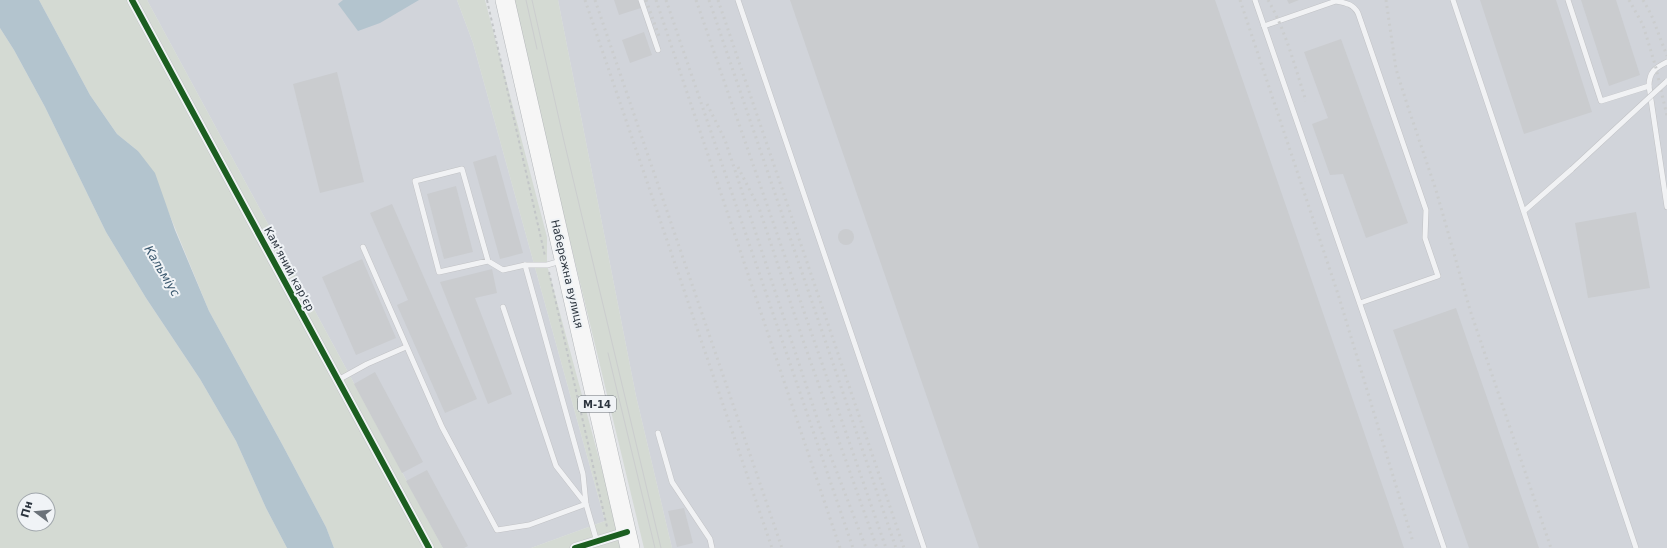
<svg xmlns="http://www.w3.org/2000/svg" width="1667" height="548" font-family="'DejaVu Sans',sans-serif">
  <style>
    .built { fill: #d1d4da }
    .green { fill: #d4dad3; fill-rule: evenodd }
    .water { fill: #b3c4ce }
    .building { fill: #cacccf }
    .lines { fill: none; stroke-linecap: round; stroke-linejoin: round }
    .lane-casing { stroke: #c1c2c5; stroke-width: 6 }
    .street-casing { stroke: #c1c2c5; stroke-width: 11 }
    .highway-casing { stroke: #b5b8bb; stroke-width: 20 }
    .path { stroke: #c2c5c7; stroke-width: 2; stroke-dasharray: 3 3; stroke-linecap: butt }
    .lane { stroke: #f1f2f4; stroke-width: 5 }
    .street { stroke: #f1f2f4; stroke-width: 10 }
    .highway { stroke: #f6f6f6; stroke-width: 19 }
    .tram { stroke: #cbcdce; stroke-width: 1 }
    .rail { stroke: #cbcdce; stroke-width: 3; stroke-dasharray: 2 4; stroke-linecap: butt }
    .lane-bridge-casing { stroke: #c1c2c5; stroke-width: 6; stroke-linecap: butt }
    .lane-bridge { stroke: #f1f2f4; stroke-width: 5 }
    .cycleway-casing { stroke: #f0f3f6; stroke-width: 8 }
    .cycleway { stroke: #1b5e20; stroke-width: 6 }
    .labels { text-anchor: middle; dominant-baseline: central; stroke-width: 4; stroke-linejoin: round; paint-order: stroke }
    .shield { fill: #f0f3f6; stroke: #666d75; stroke-width: 1 }
    .shield-label { font-size: 10px; font-weight: bold; fill: #2b343e }
    .street-label { font-size: 11px; fill: #2b343e; stroke: #f0f3f6 }
    .water-label { font-size: 12px; font-style: italic; fill: #39576d; stroke: #f0f3f6 }
  </style>
  <rect width="100%" height="100%" fill="#e2e4e7"/>
  <!-- built -->
  <g class="built">
    <polygon points="147,0 457,0 473,43 605,521 531,548 443,548"/>
    <polygon points="558,0 1667,0 1667,548 672,548 636,396"/>
  </g>
  <!-- green -->
  <g class="green">
    <polygon points="39,0 147,0 443,548 334,548 326,527 282,444 209,311 166,206 138,151 117,134 90,95"/>
    <polygon points="457,0 485,0 547,237 547,265 623,548 531,548 605,521 473,43"/>
    <polygon points="512,0 558,0 636,396 672,548 644,548"/>
    <path d="M0,28l14,22 31,57 61,125 40,66 54,81 36,62 30,67 21,40h-287zM24,500h24v24h-24z"/>
  </g>
  <!-- water -->
  <g class="water">
    <polygon points="0,0 39,0 90,95 117,134 138,151 155,173 175,230 209,311 282,444 326,527 334,548 287,548 266,508 236,441 200,379 146,298 106,232 45,107 14,50 0,28"/>
    <polygon points="343,0 419,0 380,23 358,31 338,4"/>
  </g>
  <!-- building -->
  <g class="building">
    <polygon points="614,0 638,0 641,8 619,15"/>
    <polygon points="790,0 1215,0 1404,548 979,548"/>
    <polygon points="1287,0 1299,0 1289,4"/>
    <polygon points="1480,0 1556,0 1592,112 1524,134"/>
    <polygon points="1581,0 1616,0 1640,75 1609,86"/>
    <polygon points="644,32 652,55 630,63 622,40"/>
    <polygon points="1341,39 1408,223 1366,238 1343,174 1330,175 1312,124 1328,118 1304,52"/>
    <polygon points="337,72 364,182 320,193 293,84"/>
    <polygon points="496,155 523,253 500,259 473,162"/>
    <polygon points="456,186 473,252 444,259 427,194"/>
    <polygon points="392,204 477,399 445,413 397,305 408,300 370,213"/>
    <polygon points="1636,212 1650,288 1588,298 1575,223"/>
    <circle cx="846" cy="237" r="8"/>
    <polygon points="362,259 396,338 356,355 322,277"/>
    <polygon points="492,269 497,293 475,298 512,394 488,404 440,282"/>
    <polygon points="1456,308 1539,548 1469,548 1393,330"/>
    <polygon points="375,372 423,462 402,473 354,384"/>
    <polygon points="427,470 468,546 464,548 443,548 406,481"/>
    <polygon points="684,508 693,543 677,547 668,511"/>
  </g>
  <g class="lines">
    <!-- lane casing -->
    <g class="lane-casing">
      <g id="lane">
        <polyline points="641,0 658,50"/>
        <polyline points="738,0 924,548"/>
        <polyline points="1255,0 1444,548"/>
        <polyline points="1453,0 1636,548"/>
        <polyline points="1568,0 1601,101 1649,86"/>
        <path d="M1264,26l72,-25c10,2 17,3 22,12l68,197 -1,28 13,38 -78,27"/>
        <path d="M1667,62c-12,6 -18,10 -18,24l18,121"/>
        <polyline points="1524,211 1572,169"/>
        <polyline points="363,247 442,427 497,530 529,525 586,504"/>
        <polyline points="488,261 439,272 415,181 462,169 488,261 503,270 525,265 547,265 561,261"/>
        <polyline points="525,265 583,474 586,504 597,542"/>
        <polyline points="503,307 556,466 585,503"/>
        <polyline points="338,380 367,364 406,347"/>
        <polyline points="658,433 672,482 710,539 712,548"/>
      </g>
    </g>
    <!-- street casing -->
    <g class="street-casing">
      <g id="street">
        <polyline points="132,0 429,548"/>
        <polyline points="575,548 627,532"/>
      </g>
    </g>
    <!-- highway casing -->
    <g class="highway-casing">
      <polyline id="highway" points="505,0 630,548"/>
    </g>
    <!-- path -->
    <g class="path">
      <polyline points="487,0 545,256"/>
      <polyline points="549,272 607,527"/>
    </g>
    <!-- lane -->
    <use href="#lane" class="lane"/>
    <!-- street -->
    <use href="#street" class="street"/>
    <!-- highway -->
    <use href="#highway" class="highway"/>
    <!-- tram -->
    <g class="tram">
      <polyline points="526,0 537,49"/>
      <polyline points="532,0 564,141 661,548"/>
      <polyline points="608,353 655,548"/>
    </g>
    <!-- rail -->
    <g class="rail">
      <polyline points="585,0 772,548"/>
      <polyline points="595,0 782,548"/>
      <polyline points="646,0 659,36"/>
      <polyline points="656,0 840,548"/>
      <polyline points="666,0 853,548"/>
      <polyline points="696,0 886,548"/>
      <polyline points="709,0 896,548"/>
      <polyline points="718,0 904,548"/>
      <polyline points="1240,0 1338,294 1413,542"/>
      <path d="M1268,0c18,31 27,67 38,101"/>
      <polyline points="1386,0 1396,69 1407,104 1436,190 1470,310 1551,548"/>
      <polyline points="1629,0 1643,25 1656,68 1667,116"/>
      <polyline points="1643,0 1651,14 1667,56"/>
      <polyline points="707,104 725,140 823,436 866,548"/>
      <polyline points="738,167 759,208 805,346 877,548"/>
    </g>
    <!-- lane-bridge casing -->
    <g class="lane-bridge-casing">
      <polyline id="lane-bridge" points="1572,169 1667,81"/>
    </g>
    <!-- lane-bridge -->
    <use href="#lane-bridge" class="lane-bridge"/>
    <!-- cycleway casing -->
    <g class="cycleway-casing">
      <g id="cycleway">
        <polyline points="132,0 429,548"/>
        <polyline points="575,548 627,532"/>
      </g>
    </g>
    <!-- cycleway -->
    <use href="#cycleway" class="cycleway"/>
  </g>
  <g class="labels">
    <!-- shield labels -->
    <rect class="shield" x="578" y="396" width="38" height="16" rx="3"/>
    <g class="shield-label">
      <text x="597" y="404">М-14</text>
    </g>
    <!-- street labels -->
    <g class="street-label">
      <text transform="translate(289 269) rotate(62)">Кам'яний кар'єр</text>
      <text transform="translate(567 274) rotate(77)">Набережна вулиця</text>
    </g>
    <!-- water labels -->
    <g class="water-label">
      <text transform="translate(162 271) rotate(59)">Кальміус</text>
    </g>
  </g>
  <!-- north arrow -->
  <g transform="translate(36 512) rotate(286)"><circle r="19" fill="#f0f3f6" stroke="#a1a7ac"/>
  <path d="M0-3L7 15L0 10L-7 15Z" fill="#6b7279"/>
  <text y="-6" font-size="11" font-weight="bold" text-anchor="middle" fill="#2b343e">Пн</text>
  </g>
</svg>
